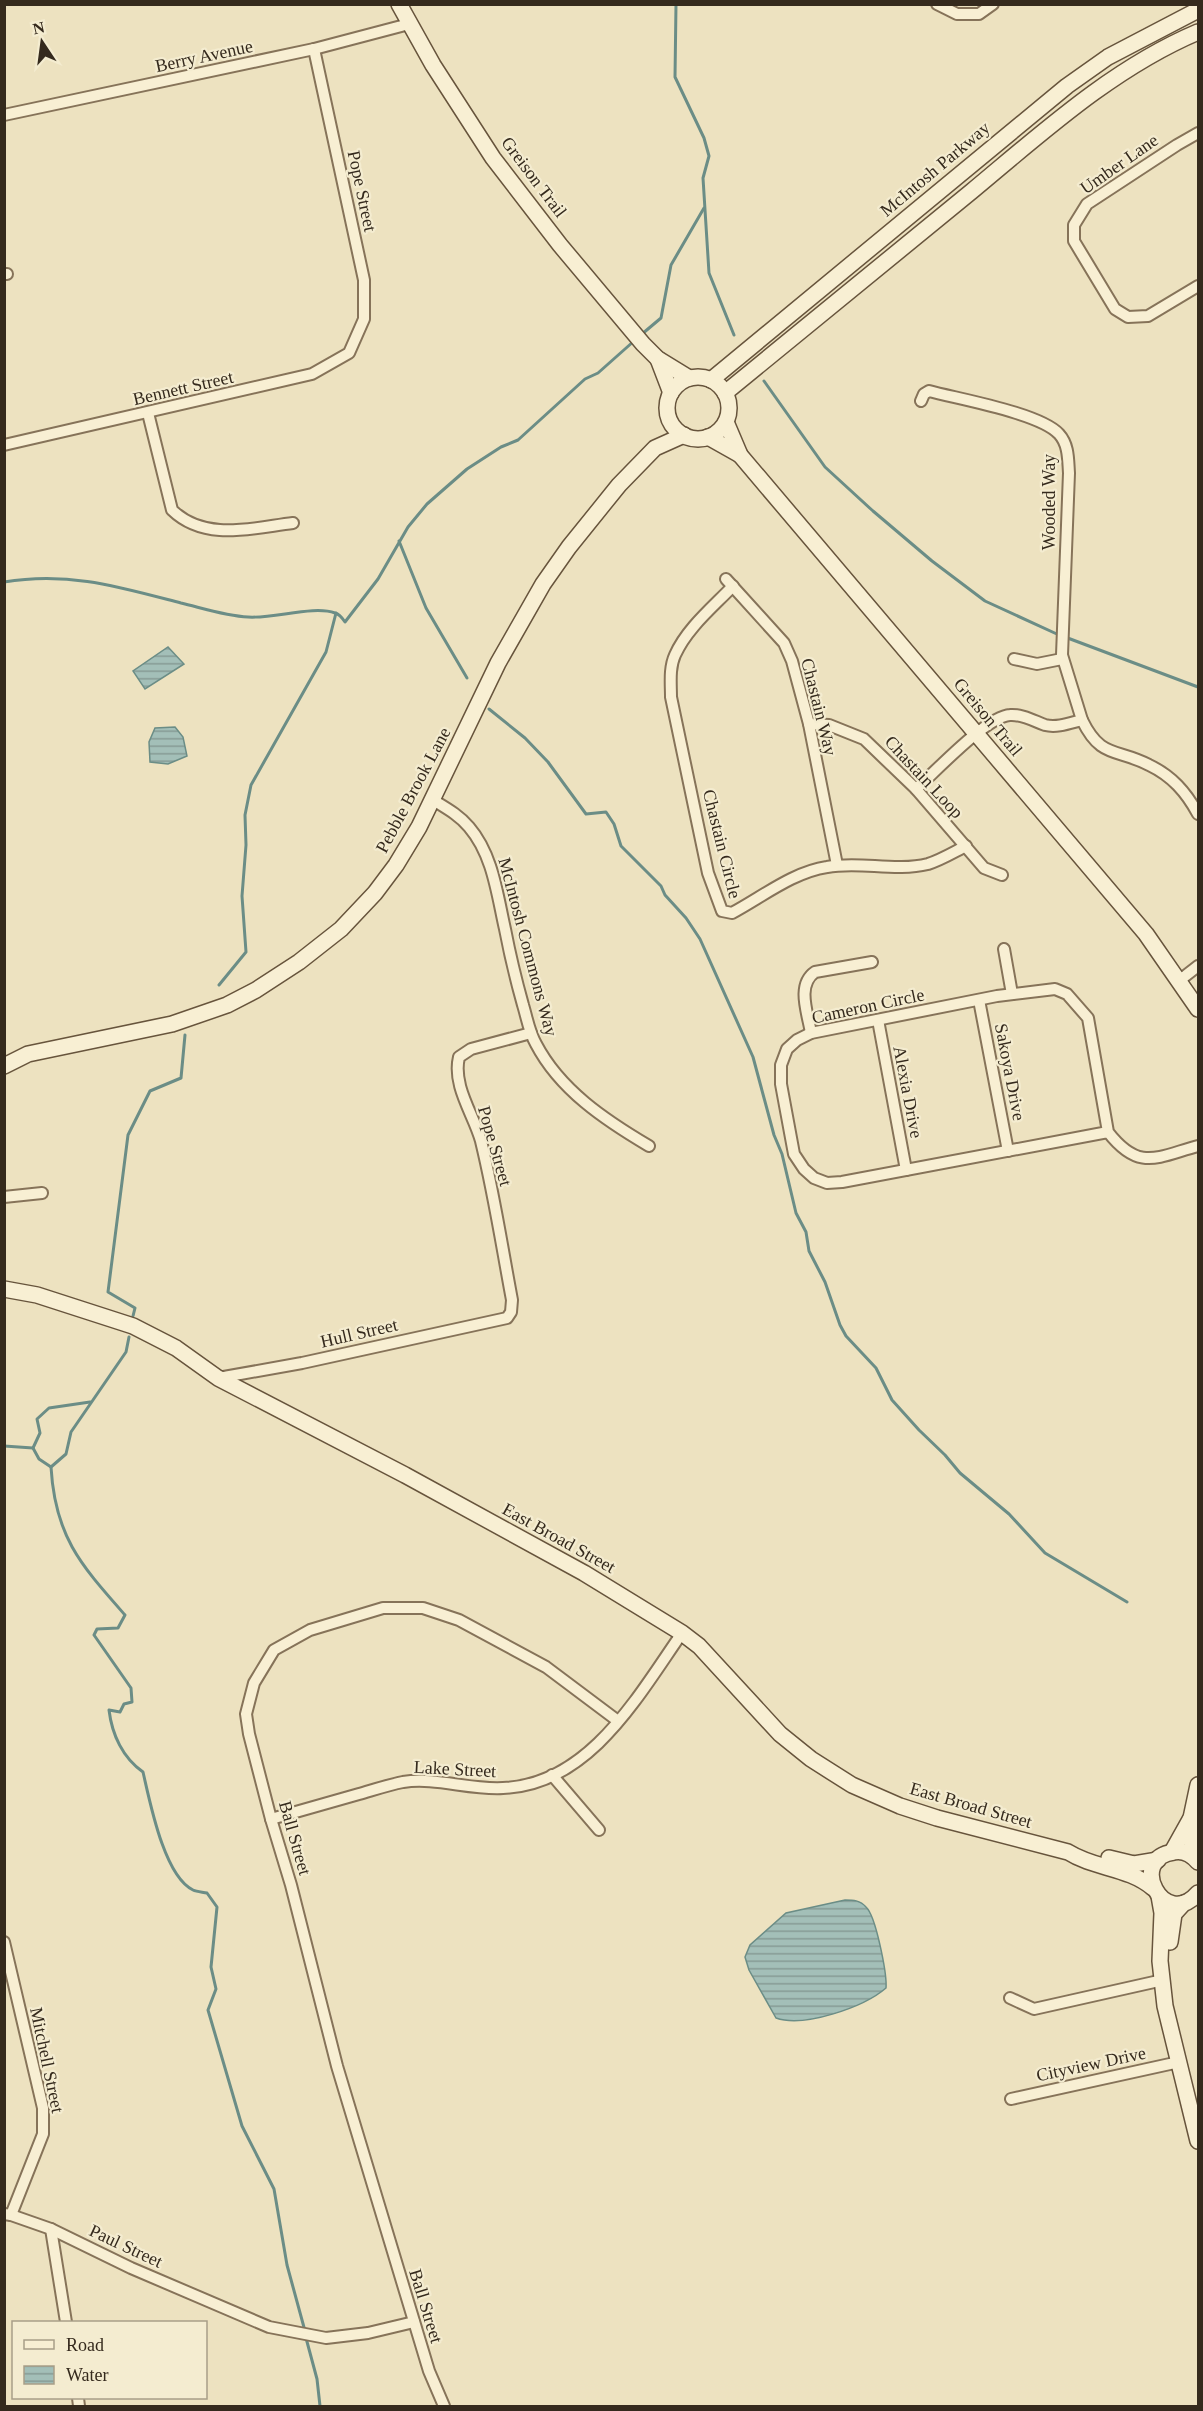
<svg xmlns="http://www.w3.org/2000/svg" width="1203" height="2411" font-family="'Times New Roman',serif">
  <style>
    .water { fill: url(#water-rules); stroke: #6b8d86; stroke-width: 1.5 }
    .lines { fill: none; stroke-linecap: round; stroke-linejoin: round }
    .stream { stroke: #6b8d86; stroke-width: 3 }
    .street-casing { stroke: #867359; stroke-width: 14 }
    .secondary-casing { stroke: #67543c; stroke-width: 18 }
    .street { stroke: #f8efd3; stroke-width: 10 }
    .secondary { stroke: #f8efd3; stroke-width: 15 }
    .labels { text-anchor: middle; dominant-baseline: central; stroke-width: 4.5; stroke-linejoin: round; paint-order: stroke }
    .street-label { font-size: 18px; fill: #352a1d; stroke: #f4ecd0 }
  </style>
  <defs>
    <pattern id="water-rules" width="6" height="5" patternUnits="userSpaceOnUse" patternTransform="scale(1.5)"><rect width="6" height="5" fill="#a3bfb8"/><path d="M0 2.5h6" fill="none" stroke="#869b95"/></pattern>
  </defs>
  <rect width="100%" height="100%" fill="#ede2c0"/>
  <!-- water -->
  <g class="water">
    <polygon points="168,647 184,664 145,689 133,671"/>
    <polygon points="175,727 183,737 187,756 168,764 150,762 149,742 155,728"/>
    <path d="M845,1900c8,0 15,0 21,7 10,9 21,67 20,81 -22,19 -82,40 -110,30l-27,-48 -4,-13 5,-12 36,-32z"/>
  </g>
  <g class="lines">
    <!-- stream -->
    <g class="stream">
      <polyline points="676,4 675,77 704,138 709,156 703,178 709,273 734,335"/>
      <polyline points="642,334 661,318 671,265 704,208"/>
      <polyline points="764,381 825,467 873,511 932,561 985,601 1059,635"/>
      <polyline points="399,541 426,608 467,678"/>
      <path d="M4,582c64,-11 116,5 177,21 21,5 45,13 67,14 25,2 66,-12 87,-4 4,1 8,6 10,9l33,-43 30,-52 19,-23 40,-35 34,-22 17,-7 67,-61 13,-6 36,-32"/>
      <polyline points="1065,637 1198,687"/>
      <polyline points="489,709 525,738 548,762 586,814 606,812 614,824 621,846 661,886 665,895 686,918 700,939 753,1057 774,1135 782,1154 796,1213 806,1232 809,1251 825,1282 840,1325 846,1336 876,1368 892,1400 919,1430 945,1455 960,1473 1009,1514 1045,1553 1127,1602"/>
      <polyline points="219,985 246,952 242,896 246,845 245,815 251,785 326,652 336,613"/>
      <polyline points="133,1316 135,1308 108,1292 128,1135 150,1091 181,1078 185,1035"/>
      <path d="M129,1337l-3,15 -55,80 -5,22 -15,13c4,70 30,98 74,148l-7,13 -21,1 -3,6 37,53 1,14 -8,2 -4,8 -11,-2c3,25 14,48 34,62 7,30 21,104 50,118 4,2 10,2 14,3l10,14 -6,60 5,22 -8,21 34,116 32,63 13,76 18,66"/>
      <polyline points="4,1446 33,1448 40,1433 37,1419 49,1408 90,1402"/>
      <polyline points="33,1448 39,1459 51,1467"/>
      <polyline points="306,2338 317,2379 320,2406"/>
    </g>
    <!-- street casing -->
    <g class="street-casing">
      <g id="street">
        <polyline points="937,4 957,14 979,14 993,4"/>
        <polyline points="4,115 314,49 409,24"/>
        <polyline points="1198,133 1177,145 1087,204 1074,225 1074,241 1115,309 1128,317 1148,316 1198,286"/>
        <polyline points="4,274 7,274"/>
        <path d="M148,413l24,97c33,32 80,18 121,13"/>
        <polyline points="4,445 312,374 349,353 364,319 364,280 314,49"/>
        <polyline points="726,579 784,643 792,661 809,724 837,865"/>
        <path d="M733,586c-20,21 -46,42 -58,69 -6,13 -4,29 -4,42l37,176 14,38 10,2c30,-16 61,-41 95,-46 33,-6 68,5 101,-3 13,-4 26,-12 38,-18"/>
        <polyline points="1014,659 1037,664 1062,659"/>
        <path d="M1082,720c19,39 34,28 67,45 23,11 37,27 49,49"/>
        <polyline points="809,724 829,725 864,739 916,789 984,868 1002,875"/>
        <path d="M916,789c19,-17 71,-73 94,-74 12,-1 24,6 35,10 12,3 25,-2 37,-5l-20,-65 7,-182c-1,-13 0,-28 -10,-39 -19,-21 -101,-35 -130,-43l-5,3 -3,7"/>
        <path d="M433,800c13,8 26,15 36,27 24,28 28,67 36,102 5,26 11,51 18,76 4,13 6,27 13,39 24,46 69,76 113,102"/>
        <polyline points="1004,949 1012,994"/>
        <polyline points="1180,980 1198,966"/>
        <polyline points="979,1000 1008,1151"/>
        <polyline points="878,1020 906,1170"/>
        <path d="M811,1033c-3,-19 -15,-48 4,-61l57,-10"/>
        <path d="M1108,1132l-266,50 -15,1 -13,-5 -10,-9 -10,-15 -13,-70v-19l6,-16 10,-9 14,-7 186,-37 58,-7 12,5 21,24 20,114c31,40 49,25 90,14"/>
        <polyline points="4,1197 42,1193"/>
        <path d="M218,1378l84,-15 205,-45 4,-6 1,-12c-10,-53 -18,-106 -31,-159 -7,-26 -29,-55 -22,-84l12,-8 60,-16"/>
        <polyline points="552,1775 599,1830"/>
        <path d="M271,1819c29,-8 59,-17 88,-25 14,-4 29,-9 44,-12 33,-5 66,8 100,6 86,-3 135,-92 179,-155"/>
        <polyline points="4,1942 43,2108 43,2134 11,2215"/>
        <polyline points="1010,1998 1034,2009 1163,1980"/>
        <polyline points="1011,2099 1179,2062"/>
        <polyline points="4,2214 11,2215 51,2229 131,2268 269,2327 326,2338 368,2333 414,2322"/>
        <polyline points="51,2229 66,2322"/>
        <polyline points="78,2398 79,2406"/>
        <polyline points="444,2406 429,2371 337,2066 291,1885 271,1819 249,1734 246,1714 254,1683 274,1650 310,1630 383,1608 423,1608 459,1620 546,1667 618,1721"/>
      </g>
    </g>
    <!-- secondary casing -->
    <g class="secondary-casing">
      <g id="secondary">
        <polyline points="399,4 433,65 493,158 560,245 643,344 658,359 689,378"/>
        <polyline points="658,359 671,393"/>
        <circle cx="698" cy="408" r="31"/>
        <polyline points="711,380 1067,86 1108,57 1198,10"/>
        <path d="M725,393c83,-67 165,-135 247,-202 71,-59 141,-123 226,-159"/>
        <polyline points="726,422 740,455 1146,934 1198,1009"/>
        <polyline points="708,437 740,455"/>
        <polyline points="4,1066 28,1054 172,1024 227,1005 256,990 299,962 341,929 375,893 396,865 419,827 498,663 543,584 569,547 619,485 655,448 684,435"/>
        <path d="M4,1289l33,6 96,31 43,22 42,30 187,97 179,98 98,60 17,13 81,88 31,25 41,26 48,21 37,12 131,34c27,17 60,15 85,36"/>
        <polyline points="1191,1818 1193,1835 1191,1855"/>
        <polyline points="1172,1852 1191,1818 1198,1785"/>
        <polyline points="1109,1858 1134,1864 1158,1860"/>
        <path d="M1198,1862c-6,-7 -14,-12 -24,-10 -48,6 -10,80 24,41"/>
        <polyline points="1159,1896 1162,1913 1160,1961 1165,2006 1198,2141"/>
        <polyline points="1170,1942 1174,1914 1184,1903"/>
      </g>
    </g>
    <!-- street -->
    <use href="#street" class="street"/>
    <!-- secondary -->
    <use href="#secondary" class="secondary"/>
  </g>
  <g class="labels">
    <!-- street labels -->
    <g class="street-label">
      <text transform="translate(204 56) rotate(-12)">Berry Avenue</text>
      <text transform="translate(1119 164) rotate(-35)">Umber Lane</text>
      <text transform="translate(935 169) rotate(-40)">McIntosh Parkway</text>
      <text transform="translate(534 177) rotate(53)">Greison Trail</text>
      <text transform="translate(362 191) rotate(78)">Pope Street</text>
      <text transform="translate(183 388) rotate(-13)">Bennett Street</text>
      <text transform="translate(1049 502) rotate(-90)">Wooded Way</text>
      <text transform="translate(819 707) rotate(76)">Chastain Way</text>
      <text transform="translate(988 717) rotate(50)">Greison Trail</text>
      <text transform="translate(924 777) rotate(47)">Chastain Loop</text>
      <text transform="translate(413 790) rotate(-62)">Pebble Brook Lane</text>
      <text transform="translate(722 844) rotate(76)">Chastain Circle</text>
      <text transform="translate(528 947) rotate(75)">McIntosh Commons Way</text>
      <text transform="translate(868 1006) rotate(-12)">Cameron Circle</text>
      <text transform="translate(1010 1072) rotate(79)">Sakoya Drive</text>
      <text transform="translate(908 1092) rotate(79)">Alexia Drive</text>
      <text transform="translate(495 1146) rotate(74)">Pope Street</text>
      <text transform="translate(359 1333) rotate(-13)">Hull Street</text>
      <text transform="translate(559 1538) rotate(29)">East Broad Street</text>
      <text transform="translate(455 1769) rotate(3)">Lake Street</text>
      <text transform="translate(971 1805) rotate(16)">East Broad Street</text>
      <text transform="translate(295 1838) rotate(74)">Ball Street</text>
      <text transform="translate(47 2060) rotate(78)">Mitchell Street</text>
      <text transform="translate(1091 2064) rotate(-12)">Cityview Drive</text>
      <text transform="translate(126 2246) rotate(25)">Paul Street</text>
      <text transform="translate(426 2306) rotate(73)">Ball Street</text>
    </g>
  </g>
  <!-- border -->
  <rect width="1203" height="2411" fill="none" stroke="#352a1d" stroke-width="12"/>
  <!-- legend -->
  <rect x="12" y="2321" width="195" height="78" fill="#f4ecd0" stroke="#a89e88" stroke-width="1.5"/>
  <rect x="24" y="2340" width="30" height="9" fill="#f8efd3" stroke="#a89e88" stroke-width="1.5"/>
  <text x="66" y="2351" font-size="18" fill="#352a1d">Road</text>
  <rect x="24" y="2366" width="30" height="18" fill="url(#water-rules)" stroke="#a89e88" stroke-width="1.5"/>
  <text x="66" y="2381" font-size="18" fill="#352a1d">Water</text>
  <!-- north arrow -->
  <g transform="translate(42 42) rotate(347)" stroke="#f4ecd0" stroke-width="4.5" paint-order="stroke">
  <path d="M0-4.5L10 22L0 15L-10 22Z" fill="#352a1d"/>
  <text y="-9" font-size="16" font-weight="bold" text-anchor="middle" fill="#352a1d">N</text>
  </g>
</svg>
